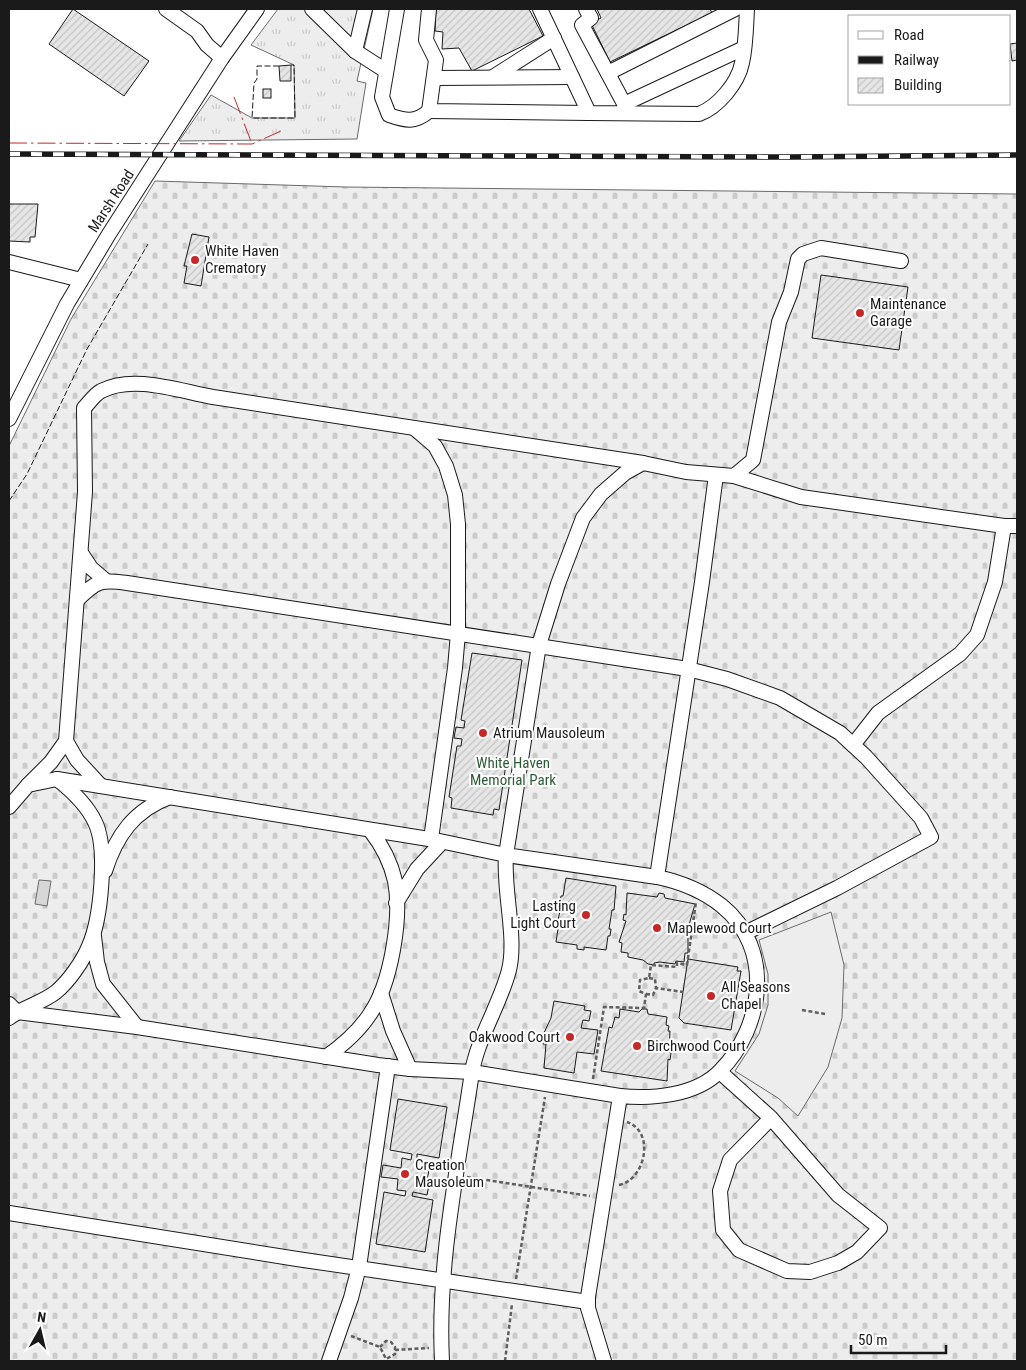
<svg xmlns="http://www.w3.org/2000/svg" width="1026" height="1370" font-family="'Roboto Condensed',sans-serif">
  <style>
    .grass { fill: url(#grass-tufts); stroke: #6a6a6a }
    .cemetery { fill: url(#cemetery-stones); stroke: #6a6a6a }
    .built { fill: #ededed; stroke: #6a6a6a }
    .water { fill: #d7d7d7; stroke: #6a6a6a }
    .building { fill: url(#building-hatch); stroke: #1a1a1a }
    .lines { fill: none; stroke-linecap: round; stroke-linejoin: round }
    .minor-casing { stroke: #1a1a1a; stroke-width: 16 }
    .path { stroke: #5f5f5f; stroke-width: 2.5; stroke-dasharray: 4 2.5; stroke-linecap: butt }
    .minor { stroke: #fff; stroke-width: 14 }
    .rail-casing { stroke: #1a1a1a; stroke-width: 5.5 }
    .rail { stroke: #fff; stroke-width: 4; stroke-dasharray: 11; stroke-linecap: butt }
    .fence { stroke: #1a1a1a; stroke-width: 1; stroke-dasharray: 6 2.5; stroke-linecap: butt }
    .power { stroke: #c62828; stroke-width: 1; stroke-dasharray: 18 4 2.5 4; stroke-linecap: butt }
    .poi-dot { fill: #c62828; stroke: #fff; stroke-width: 2 }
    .labels { text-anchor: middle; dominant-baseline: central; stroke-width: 4; stroke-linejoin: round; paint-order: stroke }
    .street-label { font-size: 15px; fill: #1a1a1a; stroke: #fff }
    .poi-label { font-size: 15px; fill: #1a1a1a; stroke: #fff; text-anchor: start }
    .park-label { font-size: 15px; fill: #2b5a34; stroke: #fff }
  </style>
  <defs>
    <pattern id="grass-tufts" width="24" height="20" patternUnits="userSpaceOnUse" patternTransform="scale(1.25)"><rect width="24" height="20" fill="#ededed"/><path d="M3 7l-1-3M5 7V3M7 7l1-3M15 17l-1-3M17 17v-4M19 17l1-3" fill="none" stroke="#cbcbcb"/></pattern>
    <pattern id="cemetery-stones" width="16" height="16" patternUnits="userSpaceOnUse" patternTransform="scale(1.25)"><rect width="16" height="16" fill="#ededed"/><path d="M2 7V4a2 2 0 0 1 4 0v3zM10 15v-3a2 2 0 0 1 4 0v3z" fill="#cbcbcb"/></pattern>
    <pattern id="building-hatch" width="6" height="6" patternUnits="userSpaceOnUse" patternTransform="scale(1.25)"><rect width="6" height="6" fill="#e6e6e6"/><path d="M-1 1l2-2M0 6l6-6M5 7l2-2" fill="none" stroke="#c5c5c5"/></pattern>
  </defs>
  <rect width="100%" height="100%" fill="#fff"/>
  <!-- grass -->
  <polygon class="grass" points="278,9 373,9 357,81 366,83 357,139 179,141 211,95 252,118 295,118 294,65 251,45"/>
  <!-- cemetery -->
  <polygon class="cemetery" points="155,181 346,187 1017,194 1017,1361 9,1361 9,446 71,319"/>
  <!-- built -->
  <polygon class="built" points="831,912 844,965 842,1018 828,1067 798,1116 778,1098 735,1071 759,1034 768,1005 768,974 759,940"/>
  <!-- water -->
  <polygon class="water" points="39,880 51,881 47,906 35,904"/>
  <!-- building -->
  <g class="building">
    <polygon points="73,9 149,61 124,96 49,44"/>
    <polygon points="436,9 529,9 543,36 472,71 459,48 442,49 443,32 435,31"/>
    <polygon points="597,9 710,9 712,13 610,62 591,23 601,18"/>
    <polygon points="1017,43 1017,60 1012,61 1010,44"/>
    <polygon points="291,65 291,81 280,81 279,66"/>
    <rect x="263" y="89" width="8" height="9"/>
    <polygon points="9,204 38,204 35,237 30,237 30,242 9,241"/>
    <polygon points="192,234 209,237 201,286 184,283 187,266 184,266"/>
    <polygon points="821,275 908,287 899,350 812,338"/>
    <polygon points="472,653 522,660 499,810 494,809 493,815 451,808 452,798 449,797 457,746 461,746 462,739 454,738 456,727 464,728 465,721 461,720"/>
    <polygon points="566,878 616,886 614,910 612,910 609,929 611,929 610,936 608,936 606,950 584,947 584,950 577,949 577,945 556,942 558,929 556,929 562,902 560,902 561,896 563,896"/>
    <polygon points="627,893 657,897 659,893 664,894 665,898 695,904 689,925 692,925 691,931 688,930 688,953 685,953 684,962 676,961 675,964 660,962 654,963 654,965 648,964 643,960 628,957 628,953 621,952 622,943 619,942 626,921 623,920 624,914 626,915"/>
    <polygon points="688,959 738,967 737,971 741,971 731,1030 684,1023 679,1018"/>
    <polygon points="554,1001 585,1006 584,1010 591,1011 589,1021 583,1020 581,1028 598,1030 594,1054 577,1052 574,1073 544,1068 546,1044 543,1044 544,1037 542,1037 551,1018"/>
    <polygon points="620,1009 639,1012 642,1009 647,1009 648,1014 667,1017 666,1025 669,1026 668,1031 670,1031 669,1052 671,1053 670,1060 668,1059 667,1081 601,1071 609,1027 612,1028 615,1017 619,1018"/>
    <polygon points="398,1099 447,1107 439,1158 417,1154 417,1160 427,1162 426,1170 429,1170 426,1185 429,1185 427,1195 413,1192 412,1196 433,1200 425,1252 376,1244 384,1192 405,1196 406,1191 397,1190 398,1179 381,1177 383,1165 401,1168 402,1158 411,1160 412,1154 390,1150"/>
  </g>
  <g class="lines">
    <!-- minor casing -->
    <g class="minor-casing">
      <g id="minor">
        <polyline points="166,9 197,31 207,45 222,58"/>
        <polyline points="312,9 355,51 386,71"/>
        <path d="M397,9l-15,88 7,18c17,6 26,8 40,-4"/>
        <polyline points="429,9 426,40 436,60 429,111 589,113"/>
        <path d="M540,9l49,104 110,1c19,-7 39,-31 43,-51 4,-18 4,-37 5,-54"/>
        <polyline points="586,9 591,18 582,25 628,111"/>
        <polyline points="355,51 365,9"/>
        <polyline points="608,73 735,9"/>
        <polyline points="493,77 554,38"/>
        <polyline points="434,78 572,77"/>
        <polyline points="624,104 744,48"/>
        <polyline points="9,262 81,280"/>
        <polyline points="9,419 67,304 109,234 222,58 257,9"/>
        <polyline points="414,428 435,446 446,466 455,495 458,524 458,633 455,668 431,839"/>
        <polyline points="643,463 625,473 601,494 583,518 558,584 539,645 506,855 657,877"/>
        <polyline points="734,476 801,497 1004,526 995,582 977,635 960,654 878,713 853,745"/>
        <polyline points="1004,526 1017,526"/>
        <polyline points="81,553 91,568 105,580"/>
        <path d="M77,600c19,-19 24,-21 50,-17l561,86 39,10 53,19 60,35 26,24 55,61 10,19 -94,51 -92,45"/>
        <polyline points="66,741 77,760 101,786"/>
        <path d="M28,785l23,-23 15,-21 19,-249 -1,-84c5,-5 10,-13 17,-17 32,-17 78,0 112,6l430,66 43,9 48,4 19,-16 26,-138 12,-30 7,-33 5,-5 18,-6 80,13"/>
        <path d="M9,807l19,-22 29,-6 378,61 71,15c-3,36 11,82 3,115 -9,35 -31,67 -37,102l-62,-3 -32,-4 -241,-38 -120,-15 -8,-8"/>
        <path d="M105,871c11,-35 29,-61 65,-74"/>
        <polyline points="396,903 417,869 442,842"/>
        <polyline points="94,936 97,962 103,984 137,1027"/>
        <polyline points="381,993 393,1031 410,1069"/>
        <path d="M9,1018c14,-11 33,-15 47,-26 13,-11 27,-31 33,-46 12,-27 19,-98 6,-124 -8,-17 -24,-32 -38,-43"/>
        <path d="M326,1057c17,-12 33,-26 44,-43 21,-30 32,-97 25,-133 -4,-18 -14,-37 -25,-51"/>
        <polyline points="720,1072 771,1118 838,1195 880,1228 857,1252 838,1263 810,1272 787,1271 739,1250 723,1230 720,1191 730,1160 771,1118"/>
        <polyline points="9,1213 297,1259 588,1302"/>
        <polyline points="329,1361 351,1298 359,1267 388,1066"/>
        <path d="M442,1361c-5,-97 16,-193 30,-289l148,24"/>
        <path d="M604,1361l-16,-53v-11l32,-201c32,3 76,0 100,-25 44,-44 54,-123 2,-165 -20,-16 -41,-24 -65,-29l45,-295 14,-107"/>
      </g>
    </g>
    <!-- path -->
    <g class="path">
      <polyline points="649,978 655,979 656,988"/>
      <polyline points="646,994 653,995 656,988 683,992"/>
      <polyline points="802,1010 825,1014"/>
      <polyline points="593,1079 604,1007 644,1008 646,994 639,991 640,980 649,978 651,965 677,967 677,963 687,965 696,902"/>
      <polyline points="467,1177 590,1196"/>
      <path d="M619,1185c26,-5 37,-53 8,-63"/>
      <polyline points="516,1279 545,1097"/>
      <polyline points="351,1336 380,1347 386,1359 395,1354 395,1347 391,1342 386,1341 380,1347"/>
      <polyline points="395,1350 429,1348"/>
      <polyline points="505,1361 512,1304"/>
    </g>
    <!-- minor -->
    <use href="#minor" class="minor"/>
    <!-- rail casing -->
    <g class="rail-casing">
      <polyline id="rail" points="9,154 790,157 1017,155"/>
    </g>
    <!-- rail -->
    <use href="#rail" class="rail"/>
    <!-- fence -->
    <g class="fence">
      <polyline points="279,66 257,66 257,79 254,83 252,118 295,118 294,65 291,65"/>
      <polyline points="9,501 27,474 87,349 148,244"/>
    </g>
    <!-- power -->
    <g class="power">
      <polyline points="234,97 252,144"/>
      <polyline points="9,143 252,144 281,131"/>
    </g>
  </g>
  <!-- markers -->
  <g class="poi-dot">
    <circle cx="195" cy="260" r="5"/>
    <circle cx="860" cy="313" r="5"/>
    <circle cx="483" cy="733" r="5"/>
    <circle cx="586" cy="915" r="5"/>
    <circle cx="657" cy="928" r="5"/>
    <circle cx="711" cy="996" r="5"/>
    <circle cx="570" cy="1037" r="5"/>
    <circle cx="637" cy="1046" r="5"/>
    <circle cx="405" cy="1174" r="5"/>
  </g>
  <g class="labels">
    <!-- street labels -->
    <g class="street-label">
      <text transform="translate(111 201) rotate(-57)">Marsh Road</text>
    </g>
    <!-- poi labels -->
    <g class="poi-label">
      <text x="205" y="251">White Haven<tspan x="205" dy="17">Crematory</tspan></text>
      <text x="870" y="304">Maintenance<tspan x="870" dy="17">Garage</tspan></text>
      <text x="493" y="733">Atrium Mausoleum</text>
      <text x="576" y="906" text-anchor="end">Lasting<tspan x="576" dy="17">Light Court</tspan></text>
      <text x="667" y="928">Maplewood Court</text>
      <text x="721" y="987">All Seasons<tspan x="721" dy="17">Chapel</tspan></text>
      <text x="560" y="1037" text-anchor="end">Oakwood Court</text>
      <text x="647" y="1046">Birchwood Court</text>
      <text x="415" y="1165">Creation<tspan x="415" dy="17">Mausoleum</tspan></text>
    </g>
    <!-- park labels -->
    <g class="park-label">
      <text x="513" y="763">White Haven<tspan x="513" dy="17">Memorial Park</tspan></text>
    </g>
  </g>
  <!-- border -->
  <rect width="1026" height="1370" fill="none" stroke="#1a1a1a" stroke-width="20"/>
  <!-- legend -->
  <rect x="848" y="15" width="162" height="90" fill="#ffffff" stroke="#a3a3a3"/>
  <rect x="858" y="31" width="25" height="8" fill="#ffffff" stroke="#a3a3a3"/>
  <text x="894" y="40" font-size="15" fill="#1a1a1a">Road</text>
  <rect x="858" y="56" width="25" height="8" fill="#1a1a1a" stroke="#a3a3a3"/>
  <text x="894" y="65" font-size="15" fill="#1a1a1a">Railway</text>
  <rect x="858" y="78" width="25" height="15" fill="url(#building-hatch)" stroke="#a3a3a3"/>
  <text x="894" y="90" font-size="15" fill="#1a1a1a">Building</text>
  <!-- north arrow -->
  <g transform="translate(40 1330) rotate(8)" stroke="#ffffff" stroke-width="4" paint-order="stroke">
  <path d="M0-4L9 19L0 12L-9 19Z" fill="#1a1a1a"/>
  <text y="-8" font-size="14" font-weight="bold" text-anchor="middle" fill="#1a1a1a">N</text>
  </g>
  <!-- scale -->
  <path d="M851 1345v8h95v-8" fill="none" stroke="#1a1a1a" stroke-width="2.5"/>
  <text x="858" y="1345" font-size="15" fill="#1a1a1a" stroke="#ffffff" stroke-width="4" paint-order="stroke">50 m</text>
</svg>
